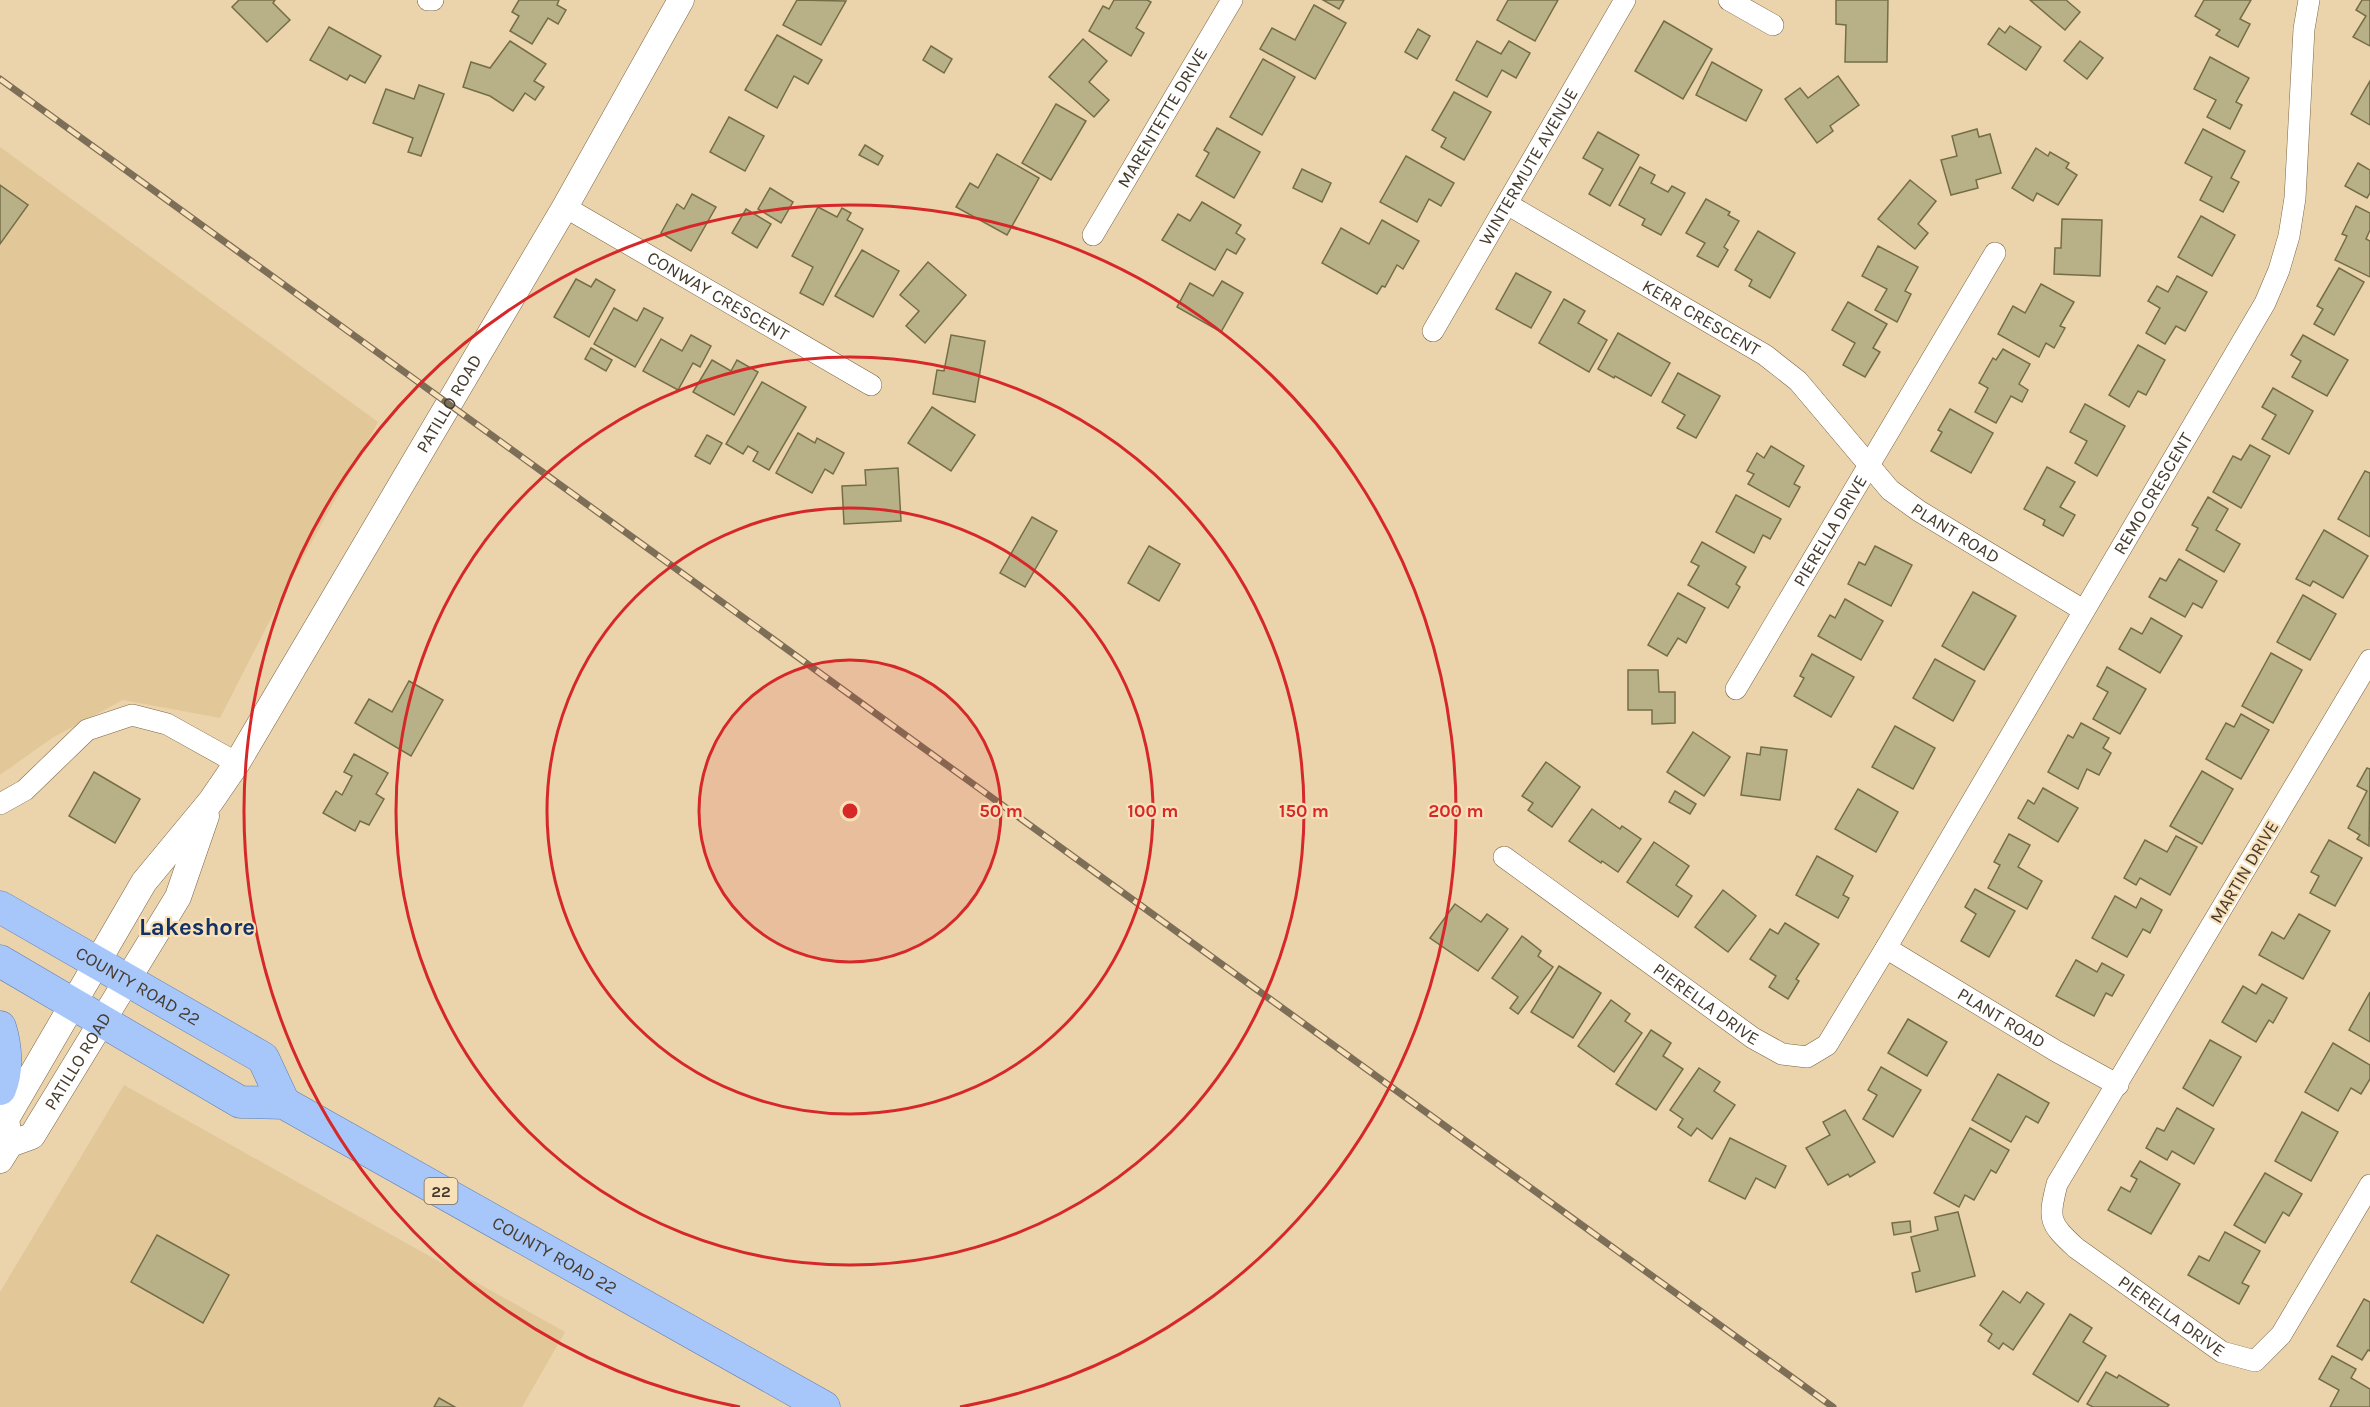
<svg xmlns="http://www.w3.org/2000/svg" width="2370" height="1407" font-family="Karla,sans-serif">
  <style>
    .built { fill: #e2c799 }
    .building { fill: #b8b187; stroke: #746e47; stroke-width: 1.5 }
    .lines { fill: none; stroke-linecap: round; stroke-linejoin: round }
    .minor-casing { stroke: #7a6542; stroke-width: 22 }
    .tertiary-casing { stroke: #7a6542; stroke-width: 27 }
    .primary-casing { stroke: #5e7db0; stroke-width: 33 }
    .minor { stroke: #fff; stroke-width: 21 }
    .tertiary { stroke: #fff; stroke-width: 26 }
    .primary { stroke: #a7c6fa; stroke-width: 32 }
    .rail-casing { stroke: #7d6e57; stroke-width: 7 }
    .rail { stroke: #f8e0b9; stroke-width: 4.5; stroke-dasharray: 14; stroke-linecap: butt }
    .ring { fill: none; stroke: #d62828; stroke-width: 3 }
    .labels { text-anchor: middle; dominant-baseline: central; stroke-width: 4.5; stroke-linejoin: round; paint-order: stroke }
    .shield { fill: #f8e0b9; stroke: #7b6c56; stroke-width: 1.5 }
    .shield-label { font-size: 16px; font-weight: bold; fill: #453b2c }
    .street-label { font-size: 18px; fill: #453b2c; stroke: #f8e0b9 }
    .district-label { font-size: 24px; font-weight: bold; fill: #123166; stroke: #f8e0b9 }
    .centre { fill: #d62828; stroke: #f8e0b9; stroke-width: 3 }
    .ring-label { font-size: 18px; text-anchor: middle; font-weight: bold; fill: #d62828; stroke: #f8e0b9; stroke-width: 4.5; stroke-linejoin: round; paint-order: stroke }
  </style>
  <rect width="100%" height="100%" fill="#ebd3ac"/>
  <!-- built -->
  <g class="built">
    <polygon points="0,147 378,422 288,585 220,718 123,700 52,738 0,775"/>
    <polygon points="124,1085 565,1332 522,1407 0,1407 0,1292"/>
  </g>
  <!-- building -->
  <g class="building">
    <polygon points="239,0 275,0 273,3 290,20 267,42 232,7"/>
    <polygon points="519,0 559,0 557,5 566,10 558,24 548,18 532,44 510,31 519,16 512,12"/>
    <polygon points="797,0 846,1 821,45 783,25"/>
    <polygon points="1114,0 1147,0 1151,2 1136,28 1144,33 1131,56 1089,31 1103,6 1109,9"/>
    <polygon points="1323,0 1344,0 1339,9"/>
    <polygon points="1508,0 1558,0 1535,41 1497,20"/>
    <polygon points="1836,0 1888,0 1887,62 1845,62 1846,25 1836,24"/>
    <polygon points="2030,0 2066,0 2080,12 2065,30"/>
    <polygon points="2204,0 2251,0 2240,19 2250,24 2238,47 2216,35 2220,30 2195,16"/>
    <polygon points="2362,0 2370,0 2370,46 2353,37 2366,16 2356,10"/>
    <polygon points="1314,5 1346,23 1315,79 1260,49 1272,28 1295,40"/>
    <polygon points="1664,21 1712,49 1683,99 1635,71"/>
    <polygon points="2010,26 2041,47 2026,70 1988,44 1999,28 2005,33"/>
    <polygon points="329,27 381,56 365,83 350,75 347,80 310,60"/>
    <polygon points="1418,29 1430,36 1417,59 1405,52"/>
    <polygon points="777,35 822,60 808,84 794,76 777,108 745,90"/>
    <polygon points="1083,39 1107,61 1089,82 1109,100 1094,117 1049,77"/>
    <polygon points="510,41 546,64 534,81 544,87 535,100 525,93 513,111 490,96 463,87 471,62 490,68"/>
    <polygon points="1477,41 1501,54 1509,41 1530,53 1516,78 1502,70 1487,97 1456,80"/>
    <polygon points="2080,41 2103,58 2087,79 2064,61"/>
    <polygon points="931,46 952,59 944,73 923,60"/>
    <polygon points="2210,57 2249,78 2236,102 2242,105 2230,129 2207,117 2216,100 2194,89"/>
    <polygon points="1263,59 1295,77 1262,135 1230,117"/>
    <polygon points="1712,62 1762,90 1746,121 1696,95"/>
    <polygon points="1838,76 1859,105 1830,126 1833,131 1817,143 1785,99 1800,88 1808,98"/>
    <polygon points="2370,81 2370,125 2351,114"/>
    <polygon points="419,85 444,94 421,156 408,152 413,138 373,123 386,89 414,99"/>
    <polygon points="1454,92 1491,112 1464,160 1441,147 1446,138 1432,130"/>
    <polygon points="1056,104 1086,121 1051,180 1022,163"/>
    <polygon points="729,117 764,136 745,171 710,152"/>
    <polygon points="1217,128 1260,152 1234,198 1196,176 1209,153 1204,150"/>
    <polygon points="1977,129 1979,137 1990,134 2001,173 1976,180 1978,188 1951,195 1941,160 1957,156 1952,136"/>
    <polygon points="2203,129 2245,151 2231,178 2239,182 2223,212 2200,200 2212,177 2185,163"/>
    <polygon points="1598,132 1639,155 1610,206 1589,194 1603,169 1583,158"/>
    <polygon points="865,145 883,156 878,165 859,155"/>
    <polygon points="2036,148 2048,156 2050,152 2069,163 2066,168 2077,175 2058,205 2037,193 2033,201 2012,188"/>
    <polygon points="997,154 1039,178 1007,235 956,207 970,183 978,188"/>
    <polygon points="1406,156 1454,183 1441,206 1429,199 1417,222 1380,202"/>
    <polygon points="2358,163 2370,170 2370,193 2367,198 2345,186"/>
    <polygon points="1640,167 1655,175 1651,183 1668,192 1672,186 1685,193 1661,235 1642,225 1645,219 1619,205"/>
    <polygon points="1302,169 1331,183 1322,202 1293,188"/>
    <polygon points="1910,180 1936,201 1918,224 1928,233 1915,249 1878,219"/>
    <polygon points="0,185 28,205 0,244"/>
    <polygon points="770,188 793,202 781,223 758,209"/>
    <polygon points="692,194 716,207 691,251 661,233 677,204 684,209"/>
    <polygon points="1706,199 1730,212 1728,215 1739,221 1724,247 1728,250 1718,267 1697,256 1705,243 1686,233"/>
    <polygon points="1202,202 1241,225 1236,233 1245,239 1236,254 1227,249 1215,270 1162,240 1178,214 1190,221"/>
    <polygon points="2356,206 2370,213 2370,230 2366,239 2370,241 2370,277 2335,260 2347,236 2342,234"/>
    <polygon points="818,207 837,217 842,208 851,213 847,220 863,229 823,305 800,293 813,267 792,256"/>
    <polygon points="746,209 771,224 757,248 732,233"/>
    <polygon points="2201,216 2235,235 2212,276 2178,257"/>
    <polygon points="2062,219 2102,220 2100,276 2054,274 2055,248 2061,248"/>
    <polygon points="1382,220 1419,241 1403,269 1397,265 1385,287 1382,286 1377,294 1322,263 1341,228 1369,244"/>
    <polygon points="1758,231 1795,253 1770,298 1749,286 1752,280 1735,270"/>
    <polygon points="1878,246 1918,267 1905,291 1911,294 1897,322 1875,310 1887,289 1862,276"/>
    <polygon points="862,250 899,271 873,317 835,296"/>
    <polygon points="928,262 966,295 925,343 906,326 919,311 900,295"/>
    <polygon points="2339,268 2364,282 2334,335 2314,324 2323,309 2317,306"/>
    <polygon points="1516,273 1551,292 1531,328 1496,309"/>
    <polygon points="2177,276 2207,292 2185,331 2176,326 2165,344 2146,333 2160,308 2148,301 2157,286 2168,292"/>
    <polygon points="576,279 591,287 596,279 615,290 589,337 554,317"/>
    <polygon points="1222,281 1243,293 1221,332 1177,307 1190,283 1213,296"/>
    <polygon points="2041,284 2074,302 2060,326 2065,328 2054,348 2046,343 2039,357 1998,334 2013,306 2025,313"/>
    <polygon points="1564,299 1585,311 1578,323 1607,340 1589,372 1539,343"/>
    <polygon points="1848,302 1887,324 1873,348 1880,352 1865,377 1843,365 1855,343 1832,330"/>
    <polygon points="614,308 637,321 644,308 663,318 635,367 594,344"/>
    <polygon points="1618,333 1670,363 1651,396 1615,376 1614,378 1598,369"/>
    <polygon points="691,335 711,346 700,367 693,363 678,390 643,371 661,339 682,351"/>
    <polygon points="951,335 985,341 975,402 933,394 937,370 944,371"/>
    <polygon points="2303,335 2348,360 2327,396 2292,377 2301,361 2291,355"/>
    <polygon points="2138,345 2165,360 2146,395 2138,391 2129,407 2109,395"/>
    <polygon points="591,348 612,360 606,371 585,359"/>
    <polygon points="2003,349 2030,364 2019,384 2028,390 2022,402 2011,396 1996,423 1975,412 1988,388 1979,383 1993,358 1996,360"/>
    <polygon points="712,360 731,371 737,360 758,372 734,415 693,392"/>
    <polygon points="1678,373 1720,396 1696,438 1677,428 1685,415 1662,402"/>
    <polygon points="762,382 806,407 769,470 753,461 758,452 748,446 743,454 726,444"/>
    <polygon points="2273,388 2313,411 2289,454 2262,439 2276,415 2262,407"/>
    <polygon points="2085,404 2125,426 2097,476 2075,463 2087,441 2070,432"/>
    <polygon points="932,407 975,435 951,471 908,443"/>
    <polygon points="1950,409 1993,433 1971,473 1931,451 1942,432 1938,430"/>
    <polygon points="798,433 815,443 817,438 844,453 833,474 825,469 812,493 776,473"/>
    <polygon points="707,435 722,443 710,464 695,456"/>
    <polygon points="2250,445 2270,456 2241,508 2213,492 2233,456 2241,460"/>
    <polygon points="1771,446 1804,466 1794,484 1800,487 1789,507 1748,484 1754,474 1747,471 1757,453 1764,458"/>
    <polygon points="2047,467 2075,482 2060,507 2075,515 2063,536 2043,525 2045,520 2024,509"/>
    <polygon points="898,468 901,521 844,524 842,486 866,485 865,470"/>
    <polygon points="2365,471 2370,473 2370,537 2338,519"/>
    <polygon points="1736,495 1781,519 1770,539 1763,535 1754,553 1716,532"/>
    <polygon points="2208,497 2228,509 2216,530 2240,544 2224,572 2186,550 2198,528 2192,525"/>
    <polygon points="1032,517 1057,531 1025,587 1000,573"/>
    <polygon points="2324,530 2368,556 2343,598 2313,581 2310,586 2296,579"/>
    <polygon points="1702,542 1746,567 1736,584 1740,587 1728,608 1688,585 1699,566 1691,562"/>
    <polygon points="1149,546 1180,564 1159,601 1128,583"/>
    <polygon points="1875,546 1912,565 1891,606 1848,584 1859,562 1865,565"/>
    <polygon points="2179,559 2217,581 2202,608 2193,603 2185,617 2149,597 2160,578 2166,581"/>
    <polygon points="1973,592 2016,616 1984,670 1942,646"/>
    <polygon points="1678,593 1705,608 1686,643 1678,638 1667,656 1648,645"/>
    <polygon points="2303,595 2336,614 2310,660 2277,642"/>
    <polygon points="1845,599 1883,621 1861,660 1818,636 1830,615 1835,618"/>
    <polygon points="2151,618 2182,636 2160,673 2119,649 2131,628 2142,634"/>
    <polygon points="2271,653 2302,670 2273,723 2242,706"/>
    <polygon points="1812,654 1854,677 1831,717 1794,696 1804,678 1800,676"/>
    <polygon points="1935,659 1975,681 1953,721 1913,698"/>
    <polygon points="2107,667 2146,689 2120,734 2093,719 2108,692 2097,686"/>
    <polygon points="1628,670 1658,670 1659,692 1675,692 1675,723 1652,724 1652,710 1628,710"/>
    <polygon points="409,681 443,700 411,756 355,723 369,699 392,712"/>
    <polygon points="2241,714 2269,730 2241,779 2206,759 2226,723 2234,727"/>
    <polygon points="2081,723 2109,738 2103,748 2111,753 2099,775 2087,769 2078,789 2048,772 2068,735 2073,738"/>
    <polygon points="1895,726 1935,748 1913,789 1872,767"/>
    <polygon points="1693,732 1730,757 1704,796 1667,772"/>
    <polygon points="1761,747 1787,750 1780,800 1741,795 1747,753 1760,755"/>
    <polygon points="354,754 388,773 376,794 384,799 369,825 360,821 355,831 323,813 336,791 342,795 352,776 344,772"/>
    <polygon points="1546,762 1580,787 1552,827 1528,810 1533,803 1522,796"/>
    <polygon points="2367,768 2370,769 2369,846 2357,839 2360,835 2348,828 2367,791 2357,786"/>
    <polygon points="2202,771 2233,789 2202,844 2170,826"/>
    <polygon points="94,772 140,799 115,843 69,816"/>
    <polygon points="2043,788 2078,808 2058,842 2018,818 2028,800 2034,804"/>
    <polygon points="1858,789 1898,812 1876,852 1835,829"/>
    <polygon points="1675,791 1696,804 1690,814 1669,802"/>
    <polygon points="1592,809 1620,829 1622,826 1641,839 1618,872 1602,861 1601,863 1569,841"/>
    <polygon points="2009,834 2030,845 2018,867 2042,881 2027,909 1988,888 2000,865 1994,862"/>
    <polygon points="2176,836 2197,847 2170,895 2140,878 2136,885 2124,878 2145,840 2167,852"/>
    <polygon points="2329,840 2362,858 2335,906 2310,893 2319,876 2311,872"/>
    <polygon points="1654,842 1689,866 1676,885 1692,896 1678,917 1627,882"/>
    <polygon points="1817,856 1853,876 1843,895 1849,898 1838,918 1796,895"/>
    <polygon points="1975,889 2015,911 1989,957 1961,941 1976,914 1965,907"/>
    <polygon points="1723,890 1756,916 1728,952 1695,927"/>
    <polygon points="2115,896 2136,908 2141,898 2162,910 2150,933 2143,929 2127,957 2092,938"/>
    <polygon points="1455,904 1481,922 1487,914 1508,929 1478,971 1430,938"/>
    <polygon points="2299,914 2330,931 2303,979 2259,955 2272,932 2284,939"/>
    <polygon points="1785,923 1819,944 1796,979 1799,981 1788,999 1769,987 1776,976 1750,959 1770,929 1778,934"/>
    <polygon points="1522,936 1541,951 1538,956 1553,967 1518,1014 1510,1008 1518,997 1492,978"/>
    <polygon points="2076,960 2097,972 2102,963 2124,975 2112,996 2106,993 2094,1016 2056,996"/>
    <polygon points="1559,966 1601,993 1573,1038 1531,1012"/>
    <polygon points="2262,984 2287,998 2273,1023 2269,1020 2256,1042 2222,1022 2243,986 2256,994"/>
    <polygon points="2370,992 2370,1042 2349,1030"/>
    <polygon points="1611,1000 1630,1014 1625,1021 1642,1033 1614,1072 1578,1046"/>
    <polygon points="1908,1019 1947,1042 1927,1076 1888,1053"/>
    <polygon points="1651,1030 1671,1043 1663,1056 1683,1069 1656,1110 1616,1084"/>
    <polygon points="2210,1040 2241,1057 2213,1106 2183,1088"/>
    <polygon points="2333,1043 2370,1065 2370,1079 2361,1094 2351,1088 2338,1111 2305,1092"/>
    <polygon points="1881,1067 1921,1090 1893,1137 1863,1119 1877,1095 1868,1090"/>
    <polygon points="1699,1068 1720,1082 1714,1091 1735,1105 1712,1139 1697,1128 1691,1136 1678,1127 1683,1119 1670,1110"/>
    <polygon points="1998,1074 2049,1103 2038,1123 2026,1116 2011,1142 1972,1120"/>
    <polygon points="2177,1108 2214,1129 2194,1164 2172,1151 2167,1160 2146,1148 2157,1128 2164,1131"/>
    <polygon points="1845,1110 1875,1162 1850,1177 1848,1174 1828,1185 1806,1148 1830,1135 1823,1122"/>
    <polygon points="2302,1112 2338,1132 2311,1181 2275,1161"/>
    <polygon points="1970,1128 2009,1150 1996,1173 1991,1170 1974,1200 1965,1195 1959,1207 1934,1193"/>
    <polygon points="1730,1138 1786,1166 1775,1188 1756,1178 1745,1199 1709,1181"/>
    <polygon points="2140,1161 2180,1184 2151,1234 2108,1210 2121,1187 2130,1192 2137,1179 2131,1176"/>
    <polygon points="2265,1173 2302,1194 2289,1216 2283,1212 2265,1243 2234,1225"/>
    <polygon points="1958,1212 1975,1276 1916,1292 1912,1273 1920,1271 1911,1237 1938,1230 1935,1217"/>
    <polygon points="1910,1221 1911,1232 1894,1235 1892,1223"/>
    <polygon points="2225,1232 2260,1251 2242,1283 2249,1286 2239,1304 2188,1275 2199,1256 2209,1261"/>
    <polygon points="157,1235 229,1275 203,1323 131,1282"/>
    <polygon points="2003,1291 2020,1303 2027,1292 2044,1304 2013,1350 2003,1343 1999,1349 1988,1341 1992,1334 1980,1325"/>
    <polygon points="2364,1299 2370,1302 2370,1351 2368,1350 2362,1360 2337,1346"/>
    <polygon points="2070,1314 2092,1328 2083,1342 2106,1356 2078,1402 2033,1374"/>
    <polygon points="2332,1356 2356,1369 2351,1378 2370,1389 2370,1407 2330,1407 2339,1390 2319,1379"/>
    <polygon points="2106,1372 2117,1378 2119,1375 2169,1405 2167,1407 2093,1407 2087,1404"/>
    <polygon points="439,1398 455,1407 434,1407"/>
  </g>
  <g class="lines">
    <!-- minor casing -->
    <g class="minor-casing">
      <g id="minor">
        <polyline points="428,0 433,0"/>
        <polyline points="1729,0 1773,25"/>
        <path id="s1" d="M1507,204l258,151 33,26 92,109 29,21 164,99"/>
        <path id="s2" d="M565,207l306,178"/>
        <path id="s3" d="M1093,235l139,-235"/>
        <path id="s4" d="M1433,331l192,-331"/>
        <path id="s5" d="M2370,660l-313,524c-9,36 -8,39 19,64l146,104 33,9 26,-26 89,-150"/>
        <path id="s6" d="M1736,689l259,-436"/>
        <polyline points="0,804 25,790 87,730 132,715 167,724 237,763"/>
        <path id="s7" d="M1504,857l249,181 29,16 25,3 20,-12 59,-97 379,-645 14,-33 10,-34 6,-38 9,-169 5,-29"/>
        <path id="s8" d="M1886,948l170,103 62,34"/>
      </g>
    </g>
    <!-- tertiary casing -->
    <g class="tertiary-casing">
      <g id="tertiary">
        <path id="s9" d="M10,1144l-4,-25 138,-237 67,-81 26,-38 328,-556 116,-207"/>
        <path id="s10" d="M0,1160l10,-16 22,-8 146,-239 28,-81"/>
      </g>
    </g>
    <!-- primary casing -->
    <g class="primary-casing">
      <g id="primary">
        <path id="s11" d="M0,907l263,151 21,45"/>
        <path id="s12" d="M0,961l240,141 44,1 540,304"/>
        <path d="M0,1027c6,19 8,43 0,62"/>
      </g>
    </g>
    <!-- minor -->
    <use href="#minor" class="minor"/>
    <!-- tertiary -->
    <use href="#tertiary" class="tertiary"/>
    <!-- primary -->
    <use href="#primary" class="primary"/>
    <!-- rail casing -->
    <g class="rail-casing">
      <polyline id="rail" points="0,79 1833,1407"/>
    </g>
    <!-- rail -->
    <use href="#rail" class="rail"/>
  </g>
  <!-- distance rings -->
  <circle cx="850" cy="811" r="151" fill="#d62828" fill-opacity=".12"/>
  <g class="ring">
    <circle cx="850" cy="811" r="151"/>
    <circle cx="850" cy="811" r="303"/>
    <circle cx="850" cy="811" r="454"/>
    <path d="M740 1407A606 606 0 1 1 960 1407"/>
  </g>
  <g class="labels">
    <!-- shield labels -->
    <rect class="shield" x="424.5" y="1178" width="33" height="26" rx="4.5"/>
    <g class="shield-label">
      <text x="441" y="1191">22</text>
    </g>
    <!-- street labels -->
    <g class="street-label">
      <text stroke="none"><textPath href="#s3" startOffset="136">MARENTETTE DRIVE</textPath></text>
      <text stroke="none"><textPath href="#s4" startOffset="190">WINTERMUTE AVENUE</textPath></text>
      <text stroke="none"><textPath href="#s2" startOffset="177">CONWAY CRESCENT</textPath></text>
      <text stroke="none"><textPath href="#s1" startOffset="225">KERR CRESCENT</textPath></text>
      <text stroke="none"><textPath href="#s9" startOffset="868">PATILLO ROAD</textPath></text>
      <text stroke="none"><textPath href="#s7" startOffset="1030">REMO CRESCENT</textPath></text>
      <text stroke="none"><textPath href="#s6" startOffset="184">PIERELLA DRIVE</textPath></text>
      <text stroke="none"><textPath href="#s1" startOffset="562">PLANT ROAD</textPath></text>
      <text transform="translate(2244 872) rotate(-59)">MARTIN DRIVE</text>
      <text stroke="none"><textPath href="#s11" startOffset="159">COUNTY ROAD 22</textPath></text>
      <text stroke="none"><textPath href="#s7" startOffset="250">PIERELLA DRIVE</textPath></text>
      <text stroke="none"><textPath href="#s8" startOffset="135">PLANT ROAD</textPath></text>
      <text stroke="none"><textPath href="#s10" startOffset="130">PATILLO ROAD</textPath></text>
      <text stroke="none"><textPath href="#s12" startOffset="633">COUNTY ROAD 22</textPath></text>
      <text stroke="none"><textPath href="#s5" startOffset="801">PIERELLA DRIVE</textPath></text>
    </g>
    <!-- district labels -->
    <g class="district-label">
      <text x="197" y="927">Lakeshore</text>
    </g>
  </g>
  <circle cx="850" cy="811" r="9" class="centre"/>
  <g class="ring-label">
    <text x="1001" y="817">50 m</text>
    <text x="1153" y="817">100 m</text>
    <text x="1304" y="817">150 m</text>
    <text x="1456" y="817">200 m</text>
  </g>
</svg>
